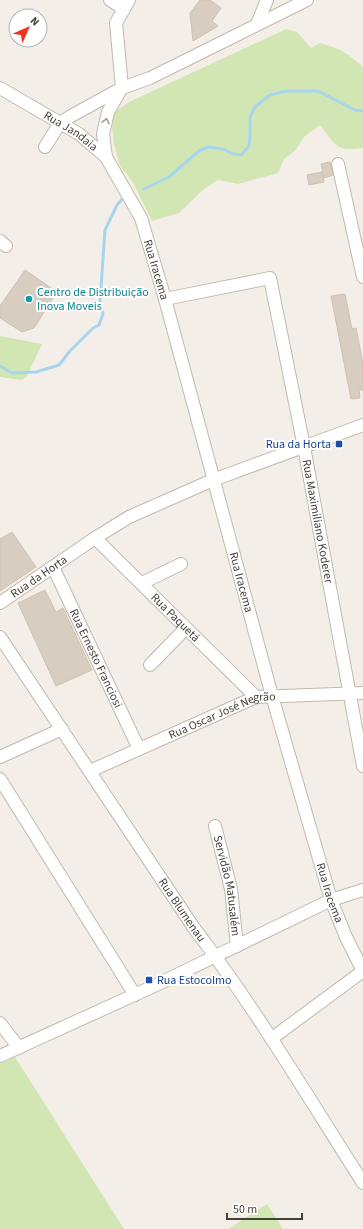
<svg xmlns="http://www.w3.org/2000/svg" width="363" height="1229" font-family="'Source Sans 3',sans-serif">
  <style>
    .green { fill: #d2e6b3 }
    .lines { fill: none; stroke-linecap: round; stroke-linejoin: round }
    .stream { stroke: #a7d5ed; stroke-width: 3 }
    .building { fill: #d7cdc1; stroke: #cfc1b1 }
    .minor-casing { stroke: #c1b9ae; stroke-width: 14 }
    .minor { stroke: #fff; stroke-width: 12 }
    .oneway { stroke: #a29f9b }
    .culture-dot { fill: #0f9aa8; stroke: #fff; stroke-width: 1.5 }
    .transit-dot { fill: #1a4fb4; stroke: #fff; stroke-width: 1.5 }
    .labels { text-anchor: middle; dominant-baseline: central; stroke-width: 4; stroke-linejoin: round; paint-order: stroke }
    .street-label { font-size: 12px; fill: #463f37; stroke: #fff }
    .culture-label { font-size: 12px; fill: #0d838f; stroke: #fff; text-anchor: start }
    .transit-label { font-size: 12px; fill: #164399; stroke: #fff; text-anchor: end }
  </style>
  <rect width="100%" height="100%" fill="#f3efe8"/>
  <!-- green -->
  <g class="green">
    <path d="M286,29l11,3 14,16 9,-5c19,5 28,10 43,24v81c-28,4 -27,-3 -43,-23l-16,12 -9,14 -11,8 -6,14 -40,11 -20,-4 -14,9 -25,24 -27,8 -20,-40 -12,-15 -6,-22 -2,-17 3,-15 14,-10z"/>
    <polygon points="0,336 42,344 27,376 22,380 0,377"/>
    <polygon points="15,1057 124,1229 0,1229 0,1063"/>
    <polygon points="267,1204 283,1229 228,1229"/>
  </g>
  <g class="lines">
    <!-- stream -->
    <g class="stream">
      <polyline points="144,189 169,177 200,150 209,147 223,149 233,154 241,155 249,146 250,134 250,117 255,107 270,95 287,91 318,91 355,110 363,111"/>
      <polyline points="0,366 12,373 36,372 59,365 70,351 93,328 99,325 103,314 100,302 105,230 117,205 122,199"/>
    </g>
  </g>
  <!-- building -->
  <g class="building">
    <polygon points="200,0 210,0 221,8 212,21 218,26 193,41 190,13"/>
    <polygon points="330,162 333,175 324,178 321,164"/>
    <polygon points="322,172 324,182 309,185 307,175"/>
    <polygon points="25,270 57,292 34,328 22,332 0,318 0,306"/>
    <polygon points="345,294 352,329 356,328 363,364 363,390 359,390 360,398 351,399 331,296"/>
    <polygon points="12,532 36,567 0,591 0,539"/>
    <polygon points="45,590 56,612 63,608 92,670 56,686 18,603"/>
  </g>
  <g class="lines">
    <!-- minor casing -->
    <g class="minor-casing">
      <g id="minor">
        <polyline points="110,0 124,9"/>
        <polyline points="257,24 267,0"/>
        <path id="s1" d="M0,88l79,46 27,23 35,61 24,81 107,397 59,204 15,37 17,34"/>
        <polyline points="122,88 116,23 129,0"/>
        <polyline points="45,147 60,123 71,116 122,88 150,78 307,0"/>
        <polyline points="106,157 103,134 108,112 121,89"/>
        <polyline points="338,164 363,277"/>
        <polyline points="0,241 6,246"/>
        <path id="s2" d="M165,299l105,-21 34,169 59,319"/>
        <path id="s3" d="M95,538l161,159"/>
        <path id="s4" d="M53,567l86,182"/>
        <polyline points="142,583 181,564"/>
        <path id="s5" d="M0,603l95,-65 34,-21 84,-37 150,-55"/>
        <path id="s6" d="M0,637l194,291c62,81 114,169 169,255"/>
        <polyline points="150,665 186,628"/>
        <polyline points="0,757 62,729"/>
        <path id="s7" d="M90,771l166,-74 107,-4"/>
        <polyline points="0,779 135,995"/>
        <path id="s8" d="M215,826l16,63 6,57"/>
        <polyline points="0,1023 19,1048"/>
        <polyline points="271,1039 363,971"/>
        <polyline points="0,1056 154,986 331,900 363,890"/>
      </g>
    </g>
    <!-- minor -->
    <use href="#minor" class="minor"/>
  </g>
  <!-- one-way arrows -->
  <defs><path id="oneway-chevron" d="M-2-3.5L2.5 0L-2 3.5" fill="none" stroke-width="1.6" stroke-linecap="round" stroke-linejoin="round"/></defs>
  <use class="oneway" href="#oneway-chevron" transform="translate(106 121) rotate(-78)"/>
  <!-- markers -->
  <circle class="culture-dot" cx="29" cy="299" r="4"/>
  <g class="transit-dot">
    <rect x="335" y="440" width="8" height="8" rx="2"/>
    <rect x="145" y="976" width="8" height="8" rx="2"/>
  </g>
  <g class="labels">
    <!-- street labels -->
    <g class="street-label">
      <text stroke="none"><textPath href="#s1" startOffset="83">Rua Jandaia</textPath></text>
      <text stroke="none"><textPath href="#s1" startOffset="251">Rua Iracema</textPath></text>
      <text stroke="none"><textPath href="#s2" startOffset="355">Rua Maximiliano Koderer</textPath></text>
      <text stroke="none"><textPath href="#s5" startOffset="47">Rua da Horta</textPath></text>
      <text stroke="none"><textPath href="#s1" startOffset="575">Rua Iracema</textPath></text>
      <text stroke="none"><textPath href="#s3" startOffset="113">Rua Paquetá</textPath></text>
      <text stroke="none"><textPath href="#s4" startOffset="101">Rua Ernesto Franciosi</textPath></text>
      <text stroke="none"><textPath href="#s7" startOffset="144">Rua Oscar José Negrão</textPath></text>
      <text stroke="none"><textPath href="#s8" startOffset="61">Servidão Matusalém</textPath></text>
      <text stroke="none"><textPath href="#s1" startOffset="898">Rua Iracema</textPath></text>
      <text stroke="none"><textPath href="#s6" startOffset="328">Rua Blumenau</textPath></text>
    </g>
    <!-- culture labels -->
    <g class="culture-label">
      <text x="37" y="292">Centro de Distribuição<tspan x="37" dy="14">Inova Moveis</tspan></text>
    </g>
    <!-- transit labels -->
    <g class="transit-label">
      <text x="331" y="444">Rua da Horta</text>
      <text x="157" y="980" text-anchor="start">Rua Estocolmo</text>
    </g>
  </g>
  <!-- north arrow -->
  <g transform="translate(28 28) rotate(45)"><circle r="19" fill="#ffffff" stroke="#b5b2af"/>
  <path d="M0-3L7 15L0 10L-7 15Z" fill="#f13322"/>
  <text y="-6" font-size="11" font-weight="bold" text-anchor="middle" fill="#463f37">N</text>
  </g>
  <!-- scale -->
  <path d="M227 1213v6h75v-6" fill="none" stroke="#463f37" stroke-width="2"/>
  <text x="233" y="1213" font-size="12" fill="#463f37" stroke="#ffffff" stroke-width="3" paint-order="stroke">50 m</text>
</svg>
